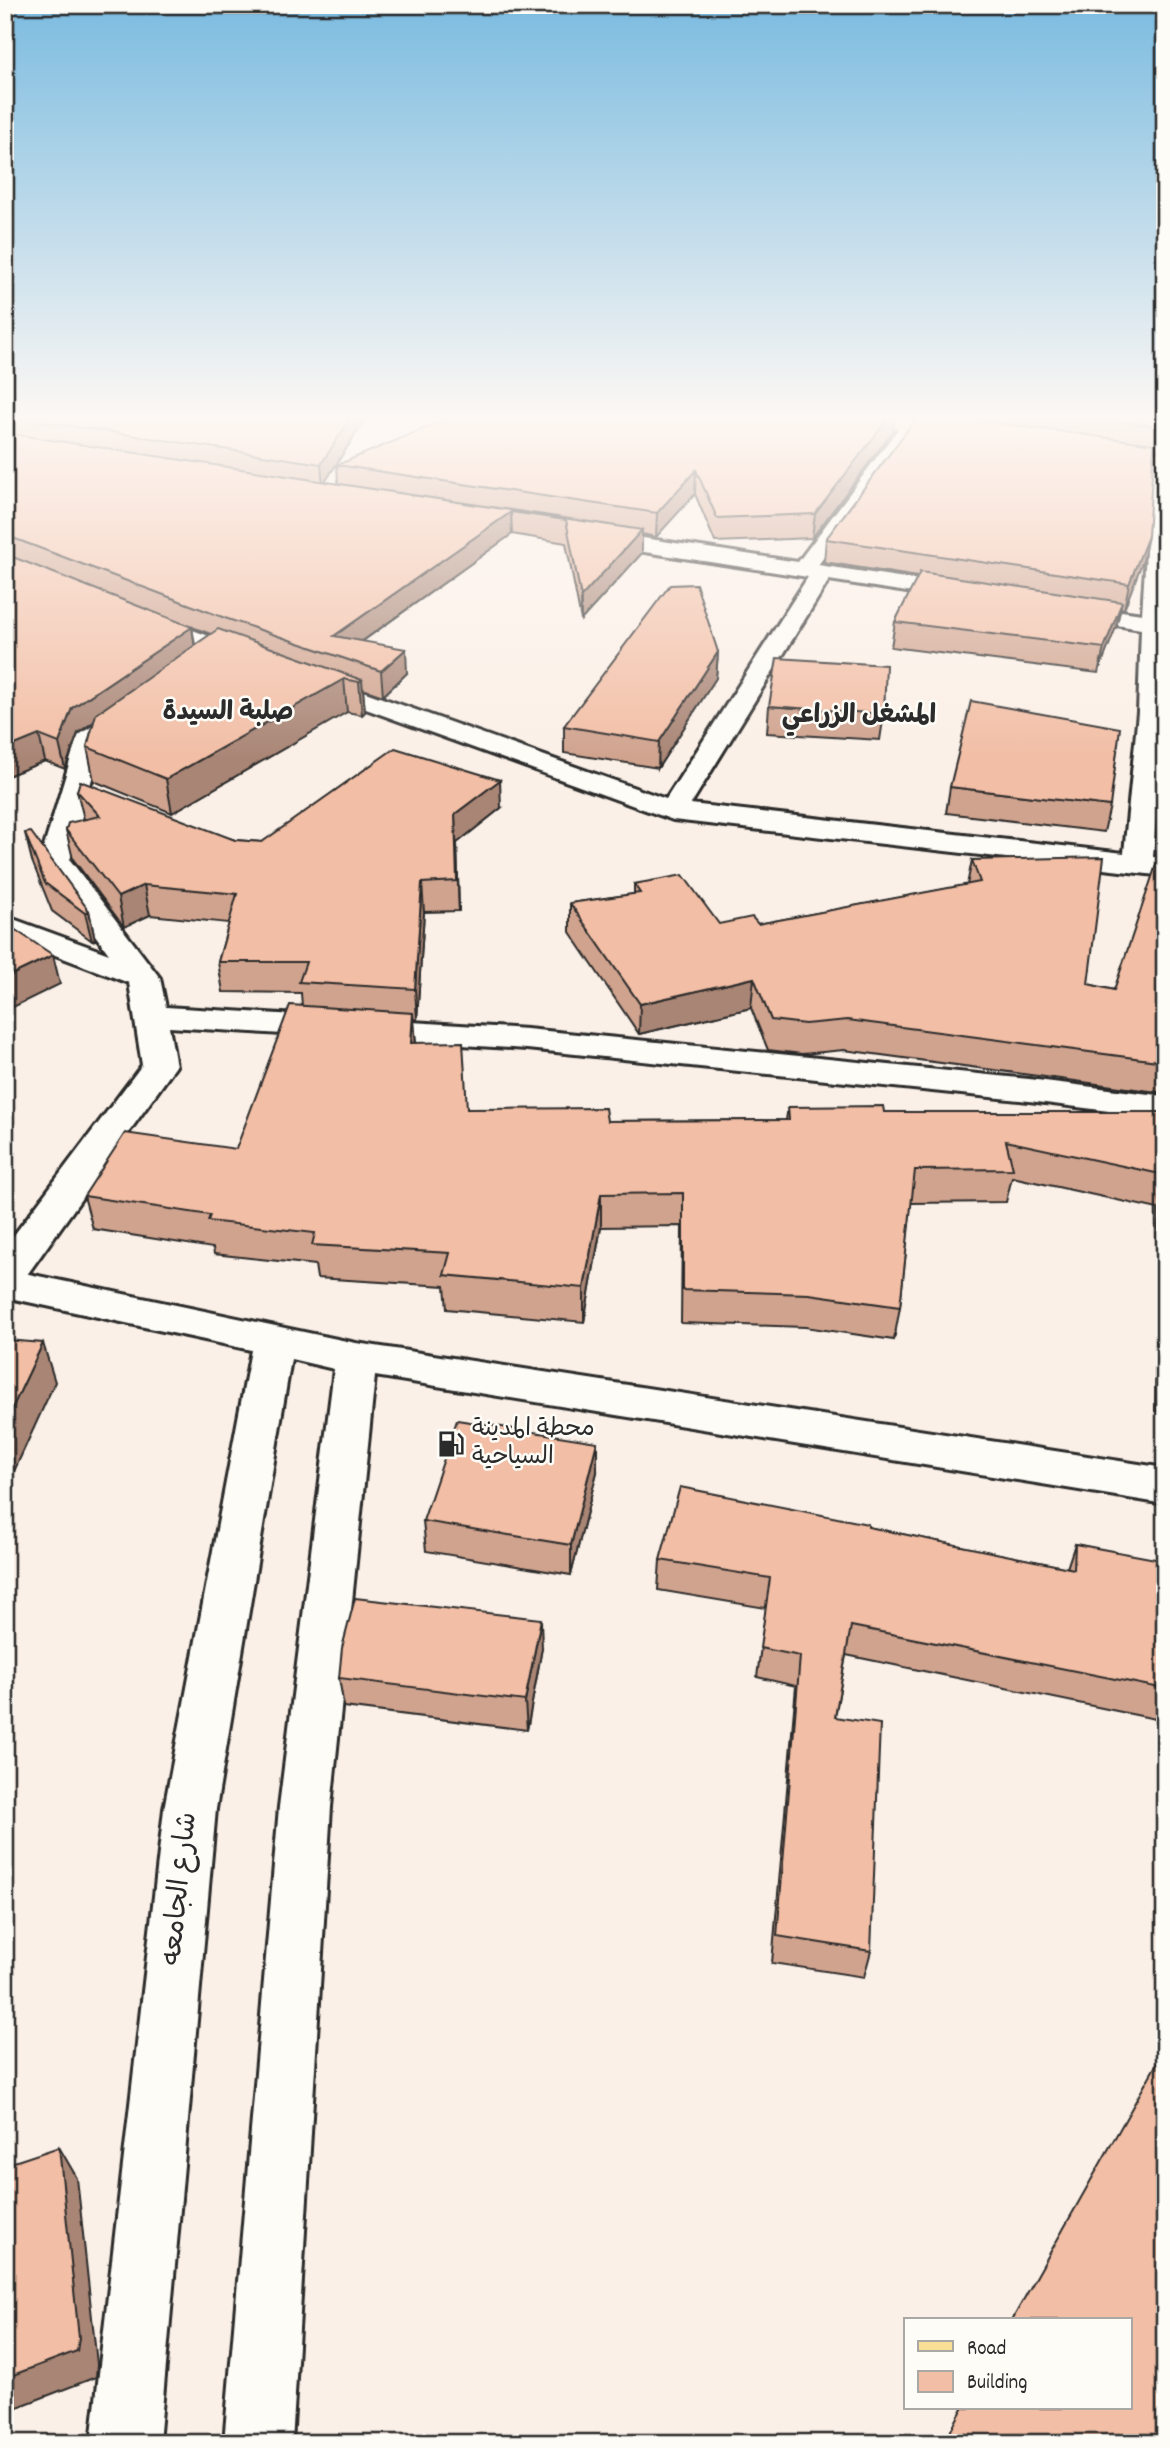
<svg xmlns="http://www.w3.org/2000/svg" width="1170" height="2448" font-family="Dekko,'Playpen Sans Arabic',sans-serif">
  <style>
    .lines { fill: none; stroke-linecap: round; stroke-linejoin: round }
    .street-casing { stroke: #2b2b2b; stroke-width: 6 }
    .secondary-casing { stroke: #2b2b2b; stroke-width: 6 }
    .primary-casing { stroke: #2b2b2b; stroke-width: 6 }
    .street { fill: #fdfcf7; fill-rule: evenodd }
    .secondary { fill: #fdfcf7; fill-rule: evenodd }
    .primary { fill: #fadf96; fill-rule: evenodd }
    .wall { fill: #d0a38e; stroke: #2b2b2b; stroke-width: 2; fill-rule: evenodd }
    .shaded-wall { fill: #a98574; stroke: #2b2b2b; stroke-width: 2 }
    .building { fill: #f2bea5; stroke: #2b2b2b; stroke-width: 2 }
    .labels { text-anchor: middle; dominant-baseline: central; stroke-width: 5; stroke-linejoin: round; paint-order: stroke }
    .poi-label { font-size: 24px; fill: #2b2b2b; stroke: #fdfcf7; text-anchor: start }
    .far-district-label { font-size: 26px; font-weight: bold; fill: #2b2b2b; stroke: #fdfcf7 }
    .near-street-label { font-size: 28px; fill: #2b2b2b; stroke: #fdfcf7 }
  </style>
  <rect width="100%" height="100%" fill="#fbf0e7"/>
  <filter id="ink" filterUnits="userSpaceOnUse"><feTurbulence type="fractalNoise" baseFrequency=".0143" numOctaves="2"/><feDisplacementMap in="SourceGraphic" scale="14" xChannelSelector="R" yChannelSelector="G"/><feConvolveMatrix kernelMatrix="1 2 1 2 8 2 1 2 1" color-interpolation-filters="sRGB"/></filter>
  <g filter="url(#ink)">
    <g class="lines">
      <!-- street casing -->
      <g class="street-casing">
        <g id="street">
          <polygon points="911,419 921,425 818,565 965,587 973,589 977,594 973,599 965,601 829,580 691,804 1124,853 1138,712 1141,629 1066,617 1058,615 1054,610 1058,605 1066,603 1142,614 1152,459 1155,455 1165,454 1164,712 1153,857 1165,858 1165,876 673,820 305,687 301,682 305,677 314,674 323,677 666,799 808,577 592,544 584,542 581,537 584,532 592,530 798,562 904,421"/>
          <polygon points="144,612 260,655 263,660 260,665 251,667 242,665 136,624 132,619 136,614"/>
          <polygon points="127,707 136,709 140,715 101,745 70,860 160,978 166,1007 527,1029 1029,1079 1165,1096 1165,1118 1029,1101 527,1049 169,1027 176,1066 19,1286 5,1290 5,1247 142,1065 129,983 5,936 5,916 109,954 40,860 76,741 79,735 118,709"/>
        </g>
      </g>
      <!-- secondary casing -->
      <g class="secondary-casing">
        <polygon id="secondary" points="5,1269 356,1343 1165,1468 1165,1504 375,1376 331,1807 292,2443 224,2443 279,1807 334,1369 291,1359 216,1809 159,2443 91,2443 164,1809 251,1350 5,1297"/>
      </g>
      <!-- primary casing -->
      <g class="primary-casing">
        <g id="primary">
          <polygon points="838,416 890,416 963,426 973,432 963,438 847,422"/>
          <polygon points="1103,445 1165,453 1165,465 1096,455 1093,451 1096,447"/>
        </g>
      </g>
      <!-- street -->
      <use href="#street" class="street"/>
      <!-- secondary -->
      <use href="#secondary" class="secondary"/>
      <!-- primary -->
      <use href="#primary" class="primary"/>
    </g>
    <!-- wall -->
    <g class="wall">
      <path d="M5,416h362l-42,66 13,2 -1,-19 556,-34 -81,107 -97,4 -20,-48 -39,43 -14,-3v19l-61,67 -15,-77 -54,-9 -149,107 44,32 -24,23 -20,-7 2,23 -3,3 -15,-3 -175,101 -78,-32 -7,-34 7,-26 -16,12 -13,36 -20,-8 -40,16zM192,627l19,7 -16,11z"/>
      <polygon points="912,416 1165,416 1165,450 1153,449 1143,560 1124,609 1121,608 1116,627 1098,673 891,647 895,622 918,577 824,562 826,539 917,417"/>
      <polygon points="718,652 716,678 658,768 564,753 564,726"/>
      <polygon points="769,706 884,714 880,740 767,733"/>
      <polygon points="950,787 1110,806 1104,832 946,813"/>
      <polygon points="77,791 235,840 262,842 501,808 457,843 459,911 424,912 417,1020 414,1019 416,1043 467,1109 607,1121 786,1120 788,1107 884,1112 1165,1112 1165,1413 1155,1411 1158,1209 1012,1177 1006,1202 911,1203 900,1307 894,1340 805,1327 681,1323 682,1226 601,1227 584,1322 447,1309 445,1286 317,1278 315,1265 214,1254 213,1248 93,1229 84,1196 236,1149 302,1006 301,993 223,992 218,962 229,923 150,915 124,927 73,859 66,830 84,819"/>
      <polygon points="25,833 89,911 95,940 92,941 52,911 32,861"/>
      <polygon points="1165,856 1165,1093 844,1050 802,1054 768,1050 751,1008 639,1034 570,932 570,903 634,894 634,884 719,924 758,924 967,885 972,860 1088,984 1114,990"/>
      <polygon points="597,1472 571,1575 426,1551 423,1521"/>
      <polygon points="868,1527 1067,1568 1075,1544 1165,1564 1165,1721 846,1655 835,1717 871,1951 864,1977 772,1963 796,1686 757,1677 766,1608 658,1590 660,1560"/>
      <polygon points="542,1648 527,1730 344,1707 339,1678"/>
    </g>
    <!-- shaded-wall -->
    <g class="shaded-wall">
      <polygon points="352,416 367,416 323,485 321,464"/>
      <polygon points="890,416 895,416 893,431 812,538 815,514"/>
      <polygon points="696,470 695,494 656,537 657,513"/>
      <polygon points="511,512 512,534 340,657 334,636"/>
      <polygon points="642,530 642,553 581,620 581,597"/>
      <polygon points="1148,536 1143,560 1124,609 1129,584"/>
      <polygon points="1122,602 1116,627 1098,673 1104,648"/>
      <polygon points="192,627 195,651 78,733 65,769 59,743 72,708"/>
      <polygon points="406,649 407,673 383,696 381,671"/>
      <polygon points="718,652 716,678 658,768 659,742"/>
      <polygon points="344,679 347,712 172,813 166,779"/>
      <polygon points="362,680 365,712 362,715 359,682"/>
      <polygon points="39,735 45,761 5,777 5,749"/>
      <polygon points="500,780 501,808 457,843 459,911 455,814"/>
      <polygon points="422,883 424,912 417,1020 415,989"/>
      <polygon points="144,885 150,915 124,927 118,897"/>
      <polygon points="89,911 95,940 92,941 85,913"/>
      <polygon points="53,955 60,984 5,1011 5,978"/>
      <polygon points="754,978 751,1008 639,1034 640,1004"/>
      <polygon points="413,1013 416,1045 411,1043"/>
      <polygon points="5,1066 9,1077 5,1079"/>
      <polygon points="601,1194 601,1227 584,1322 584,1288"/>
      <polygon points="43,1343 55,1382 5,1491 5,1423"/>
      <polygon points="597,1442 597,1472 571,1575 571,1545"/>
      <polygon points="541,1619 542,1648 527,1730 525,1701"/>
      <polygon points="59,2147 77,2178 97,2364 96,2377 5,2412 5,2378"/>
    </g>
    <!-- building -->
    <g class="building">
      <polygon points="5,416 352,416 321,464"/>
      <polygon points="454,416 890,416 815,514 717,518 696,470 657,513 337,465"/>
      <polygon points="918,416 945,416 1154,444 1148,536 1129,584 826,539"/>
      <polygon points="1080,416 1165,416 1165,427"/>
      <polygon points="5,433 642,530 581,597 566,520 511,512 334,636 406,649 381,671 225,618 5,535"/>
      <polygon points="5,554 192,627 72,708 59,743 39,735 5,749"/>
      <polygon points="920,572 1122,602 1104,648 895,622"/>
      <polygon points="696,584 718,652 659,742 564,726 670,585"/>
      <polygon points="218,629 362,680 359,682 344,679 166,779 87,747 96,714"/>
      <polygon points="777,658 886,665 884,714 769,706"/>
      <polygon points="971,701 1120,728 1110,806 950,787"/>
      <polygon points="395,748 500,780 455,814 457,881 422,883 415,989 299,982 306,962 218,962 237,894 144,885 118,897 66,830 68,823 100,816 77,791 80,781 235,840 262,842"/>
      <polygon points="31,832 89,911 85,913 45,883 25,833"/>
      <polygon points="1159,856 1165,856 1165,1062 848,1020 805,1024 771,1020 754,978 640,1004 570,903 640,893 634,884 683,875 719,924 752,917 758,924 980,882 972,860 1104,857 1088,984 1114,990"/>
      <polygon points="14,929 53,955 5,978 5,933"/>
      <polygon points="290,1005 413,1013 411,1043 463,1042 467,1109 605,1108 607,1121 789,1120 788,1107 883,1106 884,1112 1165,1112 1165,1175 1006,1141 1013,1169 915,1170 900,1307 809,1294 683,1290 683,1193 601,1194 584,1288 444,1275 450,1253 312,1245 315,1233 208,1221 210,1215 84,1196 125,1133 236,1149"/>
      <polygon points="5,1340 43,1343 5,1423"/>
      <polygon points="457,1420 597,1442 571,1545 423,1521"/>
      <polygon points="680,1487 868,1524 868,1527 1074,1569 1075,1544 1161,1560 1161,1563 1165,1564 1165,1689 851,1626 835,1717 880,1724 871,1951 777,1936 800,1656 760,1648 770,1578 660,1560"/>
      <polygon points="355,1598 541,1619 525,1701 339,1678 342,1648"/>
      <polygon points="1165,2049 1165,2443 944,2443 963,2408 1130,2408 1130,2320 1012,2320"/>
      <polygon points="59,2147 79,2338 77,2351 5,2378 5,2165"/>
    </g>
  </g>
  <!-- sky -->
  <linearGradient id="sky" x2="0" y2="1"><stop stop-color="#7bbbe0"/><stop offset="0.55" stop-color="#fdf8f4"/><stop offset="1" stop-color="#fdf8f4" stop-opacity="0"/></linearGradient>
  <rect width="1170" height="759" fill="url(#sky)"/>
  <!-- icons -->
  <defs>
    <g id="fuel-bare" transform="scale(2.1)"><path d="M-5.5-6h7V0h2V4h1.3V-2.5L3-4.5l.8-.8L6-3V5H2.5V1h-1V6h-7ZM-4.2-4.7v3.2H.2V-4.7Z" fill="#2b2b2b" stroke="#fdfcf7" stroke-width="2.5" paint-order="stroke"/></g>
  </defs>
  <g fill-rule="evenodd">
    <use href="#fuel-bare" x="451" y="1444"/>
  </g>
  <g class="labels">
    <!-- poi labels -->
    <g class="poi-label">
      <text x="472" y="1430">محطة المدينة<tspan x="472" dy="28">السياحية</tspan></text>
    </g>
    <!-- far-district labels -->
    <g class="far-district-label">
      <text x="228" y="713">صلبة السيدة</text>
      <text x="859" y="716">المشغل الزراعي</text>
    </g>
    <!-- near-street labels -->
    <g class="near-street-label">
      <text transform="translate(182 1889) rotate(-84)">شارع الجامعه</text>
    </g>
  </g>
  <!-- margin -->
  <rect width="1170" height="2448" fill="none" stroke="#fdfcf7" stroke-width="28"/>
  <rect x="14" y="14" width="1142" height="2420" fill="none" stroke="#2b2b2b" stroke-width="2.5" filter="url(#ink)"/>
  <!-- legend -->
  <rect x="904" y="2318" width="228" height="91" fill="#fdfcf7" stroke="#a9a8a5" stroke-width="2"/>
  <rect x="918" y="2341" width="35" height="10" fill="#fadf96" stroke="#a9a8a5" stroke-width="2"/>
  <text x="967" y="2354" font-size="21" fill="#2b2b2b">Road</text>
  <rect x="918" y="2371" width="35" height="21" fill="#f2bea5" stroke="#a9a8a5" stroke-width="2"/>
  <text x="967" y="2388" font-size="21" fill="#2b2b2b">Building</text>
</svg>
